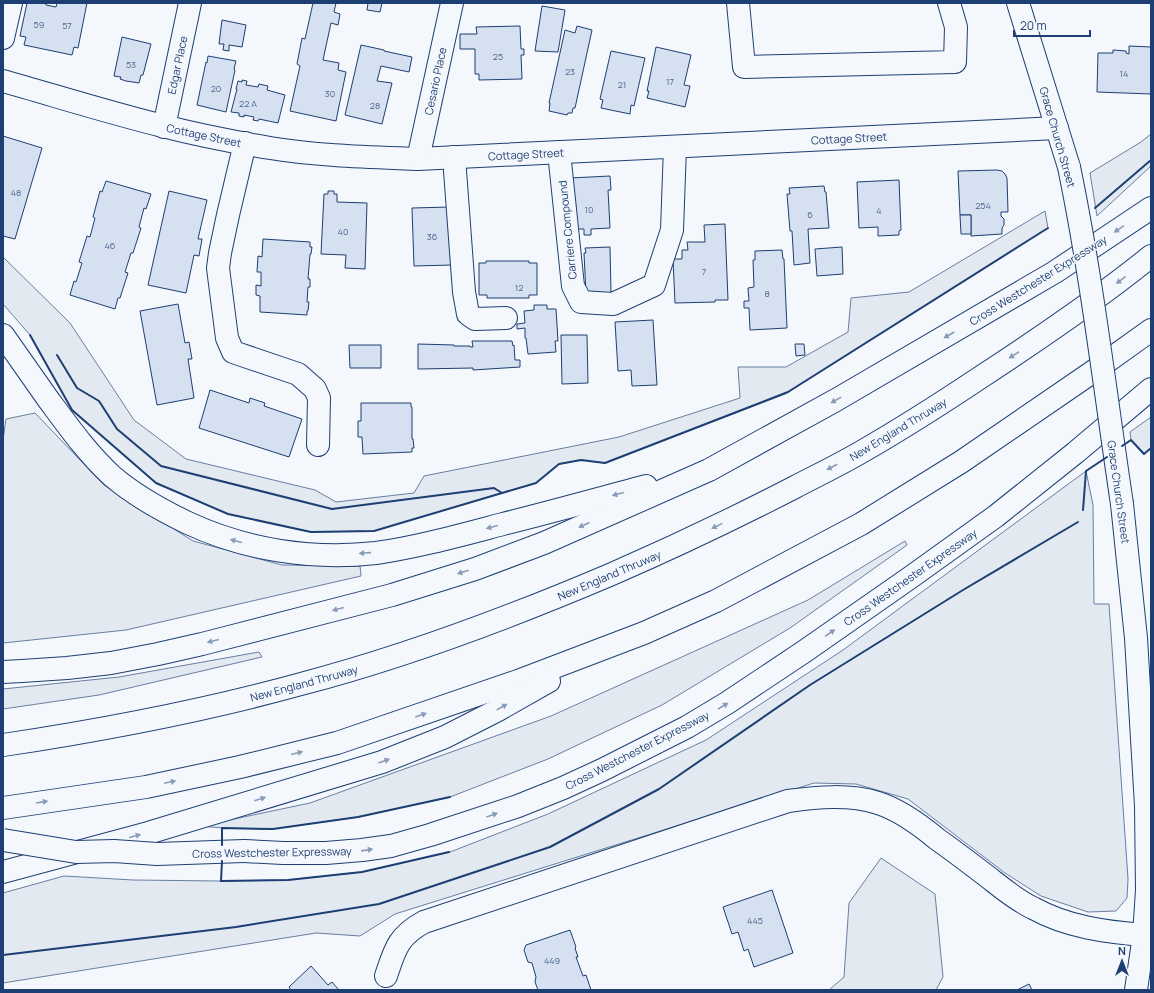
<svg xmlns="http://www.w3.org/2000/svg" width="1154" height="993" font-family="Manrope,sans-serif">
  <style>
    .green { fill: #e3e9f0; stroke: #687fa3 }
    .building { fill: #d5e0f0; stroke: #1d3f73 }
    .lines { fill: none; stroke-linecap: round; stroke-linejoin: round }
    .minor-casing { stroke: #1d3f73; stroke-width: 24 }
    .highway-casing { stroke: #1d3f73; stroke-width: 24 }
    .minor { stroke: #f4f7fb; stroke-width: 22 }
    .highway { stroke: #f4f7fb; stroke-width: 22 }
    .minor-bridge-casing { stroke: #1d3f73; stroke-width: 24; stroke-linecap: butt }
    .highway-bridge-casing { stroke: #1d3f73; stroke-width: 24; stroke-linecap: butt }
    .minor-bridge { stroke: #f4f7fb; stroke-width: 22 }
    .highway-bridge { stroke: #f4f7fb; stroke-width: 22 }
    .wall { stroke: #1d3f73; stroke-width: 2 }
    .oneway { fill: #889bb7 }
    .labels { text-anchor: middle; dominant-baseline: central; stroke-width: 3; stroke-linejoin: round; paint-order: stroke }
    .number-label { font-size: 9px; fill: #4b6792 }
    .street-label { font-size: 11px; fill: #1d3f73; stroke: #f4f7fb }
  </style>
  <rect width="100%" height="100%" fill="#f4f7fb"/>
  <!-- green -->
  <g class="green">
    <polygon points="1151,134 1151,166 1097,216 1090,173 1141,142"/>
    <polygon points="1045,211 1048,228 785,394 605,463 581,460 559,464 536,483 374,531 311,532 228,514 156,483 72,410 30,335 3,304 3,257 70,323 134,420 186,459 315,490 336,502 414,493 424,476 619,437 740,398 738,367 786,367 848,332 851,298 909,292"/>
    <polygon points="35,413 104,485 193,541 282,565 360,566 361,576 126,630 3,643 3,440 6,419"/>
    <polygon points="1151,417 1151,448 1144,454 1131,440 1130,432"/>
    <polygon points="1086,471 1093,505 1094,604 1109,604 1128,879 1127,898 1116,911 1088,912 1041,896 1005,873 908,799 856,784 814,783 395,914 360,936 316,933 3,983 3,893 64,876 133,880 221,881 288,880 362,872 450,852 548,814 706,740 843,650"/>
    <polygon points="905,541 907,545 790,628 662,705 548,759 450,797 358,817 273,829 222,828 201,826 310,803 551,716 808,600"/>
    <polygon points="259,652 262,657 99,695 3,709 3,689 119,677"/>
    <polygon points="881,858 935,894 943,977 936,990 829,990 844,977 849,903"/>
  </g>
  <!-- building -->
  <g class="building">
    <polygon points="27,3 46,3 46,5 56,7 57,3 87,3 78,48 74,47 72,55 24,45 26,37 20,36"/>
    <polygon points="313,3 336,3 334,12 340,14 338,25 331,23 323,60 339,63 338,70 346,72 336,121 290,111 300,66 297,64 302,38 305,39"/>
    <polygon points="368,3 382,3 380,12 367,10"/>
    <polygon points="542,6 565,10 558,52 535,51"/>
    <polygon points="222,20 246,25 242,47 229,45 229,51 223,50 224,44 219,44"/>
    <polygon points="520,26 521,49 524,49 524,55 521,55 522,79 479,80 479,74 475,74 475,49 460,49 460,34 477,34 476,27"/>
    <polygon points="577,26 592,30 575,108 573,108 572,113 568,113 567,115 549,111 550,103 549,103 565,30 575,33"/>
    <polygon points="122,37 151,44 143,75 141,75 139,83 126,81 120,79 121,77 114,76"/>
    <polygon points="361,45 384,50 384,51 412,57 409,72 381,66 377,81 392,83 382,124 345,115"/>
    <polygon points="1129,46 1151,47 1151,94 1097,92 1098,53 1113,53 1113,50 1126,51 1126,53 1129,54"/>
    <polygon points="656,47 691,55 684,85 690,86 685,107 647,98 649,91 647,91"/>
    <polygon points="611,51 645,58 634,106 631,105 630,114 601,108 603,100 600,99"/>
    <polygon points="208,56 236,61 234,69 235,70 226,112 197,105 206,62 207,63"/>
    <polygon points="242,80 247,81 246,85 258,87 259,84 268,86 267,90 285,95 278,123 259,119 258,121 253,120 254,117 244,115 244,117 239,116 239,113 231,112 237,89 236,89 238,81 242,82"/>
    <polygon points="3,136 42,148 15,239 3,236"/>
    <polygon points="997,170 1002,171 1005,174 1007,178 1008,212 1001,212 1001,216 1004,219 1004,225 1002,228 1002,234 971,236 971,215 960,215 958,171"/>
    <polygon points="610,176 611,190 608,190 610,228 591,229 591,235 584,235 584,229 571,229 570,178"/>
    <polygon points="899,180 901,230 899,231 899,235 878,236 878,227 859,228 857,182"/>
    <polygon points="106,181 151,194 146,209 144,208 139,227 141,228 133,253 131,253 125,272 128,273 120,298 118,298 115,309 70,295 74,281 76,282 82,263 79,262 87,236 90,237 95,218 93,217 100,191 102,192"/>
    <polygon points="824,186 825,192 826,192 829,228 808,229 810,263 794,265 792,231 790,231 787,194 790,194 789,188"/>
    <polygon points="169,191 207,200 198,239 202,239 199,256 194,255 186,293 148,285"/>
    <polygon points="328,191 334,191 334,194 337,194 337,202 367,203 365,269 345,268 346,255 321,254 324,194 328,194"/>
    <polygon points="450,207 452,265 414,266 412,208"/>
    <polygon points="960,215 971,215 971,234 961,234"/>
    <polygon points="725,224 728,300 715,300 715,302 675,303 673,259 682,259 682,250 688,250 687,242 705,242 704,225"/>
    <polygon points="263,239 310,242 310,247 312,247 311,254 310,254 308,279 310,279 310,287 308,287 307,302 309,302 308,311 307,311 307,315 260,312 260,296 256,295 256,285 261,286 261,272 257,272 258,256 262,257"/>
    <polygon points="610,247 611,293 586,294 584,253 586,253 585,248"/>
    <polygon points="842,247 843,274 817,276 815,249"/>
    <polygon points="782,250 783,259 784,259 787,328 750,330 749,308 744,308 744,301 749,301 748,288 754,287 753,260 755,260 755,251"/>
    <polygon points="486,261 529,261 529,263 537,263 537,295 529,295 529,298 487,298 487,295 479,295 479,263 486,263"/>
    <polygon points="178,304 185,343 189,342 192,359 188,359 194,398 157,405 140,311"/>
    <polygon points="534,305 547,305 547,309 556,309 558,341 555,341 556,352 528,354 526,338 525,338 525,328 517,329 517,324 525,323 524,311 534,310"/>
    <polygon points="653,320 657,385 632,386 631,370 618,371 615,322"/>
    <polygon points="561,335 587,335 588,383 562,384"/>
    <polygon points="472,341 512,341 513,346 514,345 515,360 520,360 520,367 473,370 473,368 418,369 418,344 454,345 454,346 470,346 470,347 473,347"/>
    <polygon points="795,344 804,344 805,355 796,356"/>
    <polygon points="349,345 381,345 381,368 350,368"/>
    <polygon points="210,390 249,403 250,398 265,403 264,406 302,419 289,457 199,428"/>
    <polygon points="361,403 411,403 411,407 412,407 412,439 413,439 414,448 412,448 412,452 363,454 362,437 358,437 358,421 361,421"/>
    <polygon points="772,890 793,953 754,967 748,949 744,951 738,932 732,934 723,907"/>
    <polygon points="570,930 576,947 575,948 578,957 576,957 583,976 586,975 591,990 538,990 535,982 536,977 532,963 528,962 524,950 526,945"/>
    <polygon points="311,966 328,985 332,982 339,990 291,990 289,987"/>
    <polygon points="1029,984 1032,990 1017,990"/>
  </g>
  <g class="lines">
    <!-- minor casing -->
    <g class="minor-casing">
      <g id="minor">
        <polyline points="738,3 744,67 955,62 956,27 949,3"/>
        <polyline points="1018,3 1069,167"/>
        <polyline points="3,38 11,3"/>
        <path d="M3,81c53,15 107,32 160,45 35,9 71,16 107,22 49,8 99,9 148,11l639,-31"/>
        <polyline points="164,127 190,3"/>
        <polyline points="245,143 228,215 220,253 218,268 227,338 233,352 298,374 315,389 319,398 318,445"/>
        <polyline points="559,152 573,286 581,302 613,304 654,285 672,230 675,147"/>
        <polyline points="454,157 464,292 468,314 475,319 506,318"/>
        <polyline points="418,159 452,3"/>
        <polyline points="1122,504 1136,638 1146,806 1147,890 1144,935 1136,990"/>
        <path d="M386,976c9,-27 12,-40 38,-54l364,-121c29,-4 61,-7 90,2 22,7 41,21 59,36 17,12 34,25 51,38 14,11 28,23 45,31 34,19 73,24 111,27"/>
      </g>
    </g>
    <!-- highway casing -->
    <g class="highway-casing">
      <g id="highway">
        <path d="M3,335c15,21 30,43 45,64 20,27 39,54 64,77 22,19 49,34 76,47 58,27 124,37 188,30 42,-6 85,-18 127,-29 48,-12 95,-25 143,-38"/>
        <polyline points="3,672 22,671 67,668 111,663 158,654 202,644 392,595 475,569 544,543 709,470 836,400 1055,272 1151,208"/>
        <path d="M3,745c100,-15 200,-34 298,-61 107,-28 210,-67 311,-110 62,-27 123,-56 183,-87 23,-12 46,-23 68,-36 40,-23 79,-48 118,-74 58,-38 116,-77 170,-121"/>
        <polyline points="3,808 146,787 240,767 337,743 518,681 644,633 716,601 861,524 961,462 1091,373 1151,330"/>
        <polyline points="244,851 283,853 326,853 362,850 391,846 430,835 518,806 563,788 602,770 687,727 727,703 805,651 911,577 996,516 1075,453 1151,389"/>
        <polyline points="3,872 148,833 382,762 445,737 498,710 549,681"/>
      </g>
    </g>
    <!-- minor -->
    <use href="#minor" class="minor"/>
    <!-- highway -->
    <use href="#highway" class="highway"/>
    <!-- minor-bridge casing -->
    <g class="minor-bridge-casing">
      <path id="minor-bridge" d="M1069,167c23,111 36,224 53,337"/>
    </g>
    <!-- highway-bridge casing -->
    <g class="highway-bridge-casing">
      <polyline id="highway-bridge" points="3,840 76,852 114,851 157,854 244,851"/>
    </g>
    <!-- minor-bridge -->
    <use href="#minor-bridge" class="minor-bridge"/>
    <!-- highway-bridge -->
    <use href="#highway-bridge" class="highway-bridge"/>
    <!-- wall -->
    <g class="wall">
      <polyline points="1095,208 1151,160"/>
      <polyline points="30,335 72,410 156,483 228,514 311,532 374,531 502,493"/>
      <polyline points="57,355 77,388 99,401 117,429 161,466 332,509 494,488 502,493 536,483 559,464 581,460 605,463 788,392 1048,228"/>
      <polyline points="1122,446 1131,440 1144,454 1151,448"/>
      <polyline points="1083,510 1086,471 1107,457"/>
      <polyline points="222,845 222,828 273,829 358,817 450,797"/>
      <polyline points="222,861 221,881 288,880 362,872 449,852"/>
      <polyline points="3,955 236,927 379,904 550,847 659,789 810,685 963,590 1078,522"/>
    </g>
  </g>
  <!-- one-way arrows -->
  <defs><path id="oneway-solid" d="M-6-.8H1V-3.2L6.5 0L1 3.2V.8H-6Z"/></defs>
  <g class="oneway">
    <use href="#oneway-solid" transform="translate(1119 229) rotate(146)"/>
    <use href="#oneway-solid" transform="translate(1121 280) rotate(142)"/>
    <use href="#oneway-solid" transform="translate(949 335) rotate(150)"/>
    <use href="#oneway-solid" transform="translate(1014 355) rotate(147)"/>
    <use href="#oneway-solid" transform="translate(836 400) rotate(151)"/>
    <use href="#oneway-solid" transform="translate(832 467) rotate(152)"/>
    <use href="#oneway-solid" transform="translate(618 494) rotate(165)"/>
    <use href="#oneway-solid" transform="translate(584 525) rotate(156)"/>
    <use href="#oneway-solid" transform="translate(717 526) rotate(154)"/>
    <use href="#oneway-solid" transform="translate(492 527) rotate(165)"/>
    <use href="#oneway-solid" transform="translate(236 541) rotate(-165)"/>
    <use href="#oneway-solid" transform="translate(365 553) rotate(176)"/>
    <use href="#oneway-solid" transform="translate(463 572) rotate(162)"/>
    <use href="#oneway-solid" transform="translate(338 609) rotate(165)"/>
    <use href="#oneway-solid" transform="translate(830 633) rotate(-35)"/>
    <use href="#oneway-solid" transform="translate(213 641) rotate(166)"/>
    <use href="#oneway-solid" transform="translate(723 706) rotate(-31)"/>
    <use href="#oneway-solid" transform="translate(502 707) rotate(-29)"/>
    <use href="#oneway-solid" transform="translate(421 715) rotate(-19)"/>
    <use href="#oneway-solid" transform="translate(297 753) rotate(-14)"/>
    <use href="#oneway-solid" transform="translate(384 761) rotate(-20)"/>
    <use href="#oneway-solid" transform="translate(170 782) rotate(-12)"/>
    <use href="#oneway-solid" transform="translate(260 799) rotate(-17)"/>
    <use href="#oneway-solid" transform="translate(42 802) rotate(-9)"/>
    <use href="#oneway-solid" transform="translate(492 815) rotate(-20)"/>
    <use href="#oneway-solid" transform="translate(135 836) rotate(-15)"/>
    <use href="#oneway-solid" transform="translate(367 850) rotate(-8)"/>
  </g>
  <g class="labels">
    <!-- number labels -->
    <g class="number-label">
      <text x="39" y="24">59</text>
      <text x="67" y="25">57</text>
      <text x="498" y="56">25</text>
      <text x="131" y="64">53</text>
      <text x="570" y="71">23</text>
      <text x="1124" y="73">14</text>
      <text x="670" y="81">17</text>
      <text x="622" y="84">21</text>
      <text x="216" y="88">20</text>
      <text x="330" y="93">30</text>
      <text x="248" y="103">22 A</text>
      <text x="375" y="105">28</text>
      <text x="16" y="192">48</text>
      <text x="983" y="205">254</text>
      <text x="589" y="209">10</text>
      <text x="879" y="210">4</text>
      <text x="810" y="214">6</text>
      <text x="343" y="231">40</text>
      <text x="432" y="236">36</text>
      <text x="110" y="245">46</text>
      <text x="704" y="271">7</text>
      <text x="519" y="287">12</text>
      <text x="767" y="293">8</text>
      <text x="755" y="920">445</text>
      <text x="552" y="960">449</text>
    </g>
    <!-- street labels -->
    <g class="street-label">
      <text transform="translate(177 65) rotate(-78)">Edgar Place</text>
      <text transform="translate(435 81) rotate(-78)">Cesario Place</text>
      <text transform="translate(204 135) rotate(12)">Cottage Street</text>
      <text transform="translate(1058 137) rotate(74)">Grace Church Street</text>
      <text transform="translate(849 138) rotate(-3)">Cottage Street</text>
      <text transform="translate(526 154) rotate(-3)">Cottage Street</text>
      <text transform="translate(567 230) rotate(-96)">Carriere Compound</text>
      <text transform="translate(1038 280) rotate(-32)">Cross Westchester Expressway</text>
      <text transform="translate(898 429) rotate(-31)">New England Thruway</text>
      <text transform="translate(1119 492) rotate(82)">Grace Church Street</text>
      <text transform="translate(609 575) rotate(-23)">New England Thruway</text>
      <text transform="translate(910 577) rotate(-35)">Cross Westchester Expressway</text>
      <text transform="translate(304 683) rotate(-15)">New England Thruway</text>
      <text transform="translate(637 750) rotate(-27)">Cross Westchester Expressway</text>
      <text transform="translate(272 852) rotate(-1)">Cross Westchester Expressway</text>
    </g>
  </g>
  <!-- border -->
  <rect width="1154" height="993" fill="none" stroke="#1d3f73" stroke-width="8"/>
  <!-- north arrow -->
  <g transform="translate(1122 961)" stroke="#f4f7fb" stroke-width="3" paint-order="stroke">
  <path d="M0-3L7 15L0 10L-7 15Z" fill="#1d3f73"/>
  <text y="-6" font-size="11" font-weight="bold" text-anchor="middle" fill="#1d3f73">N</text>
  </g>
  <!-- scale -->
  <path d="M1014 30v6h76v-6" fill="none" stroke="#1d3f73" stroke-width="2"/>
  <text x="1020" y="30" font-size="12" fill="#1d3f73" stroke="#f4f7fb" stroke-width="3" paint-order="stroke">20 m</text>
</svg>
